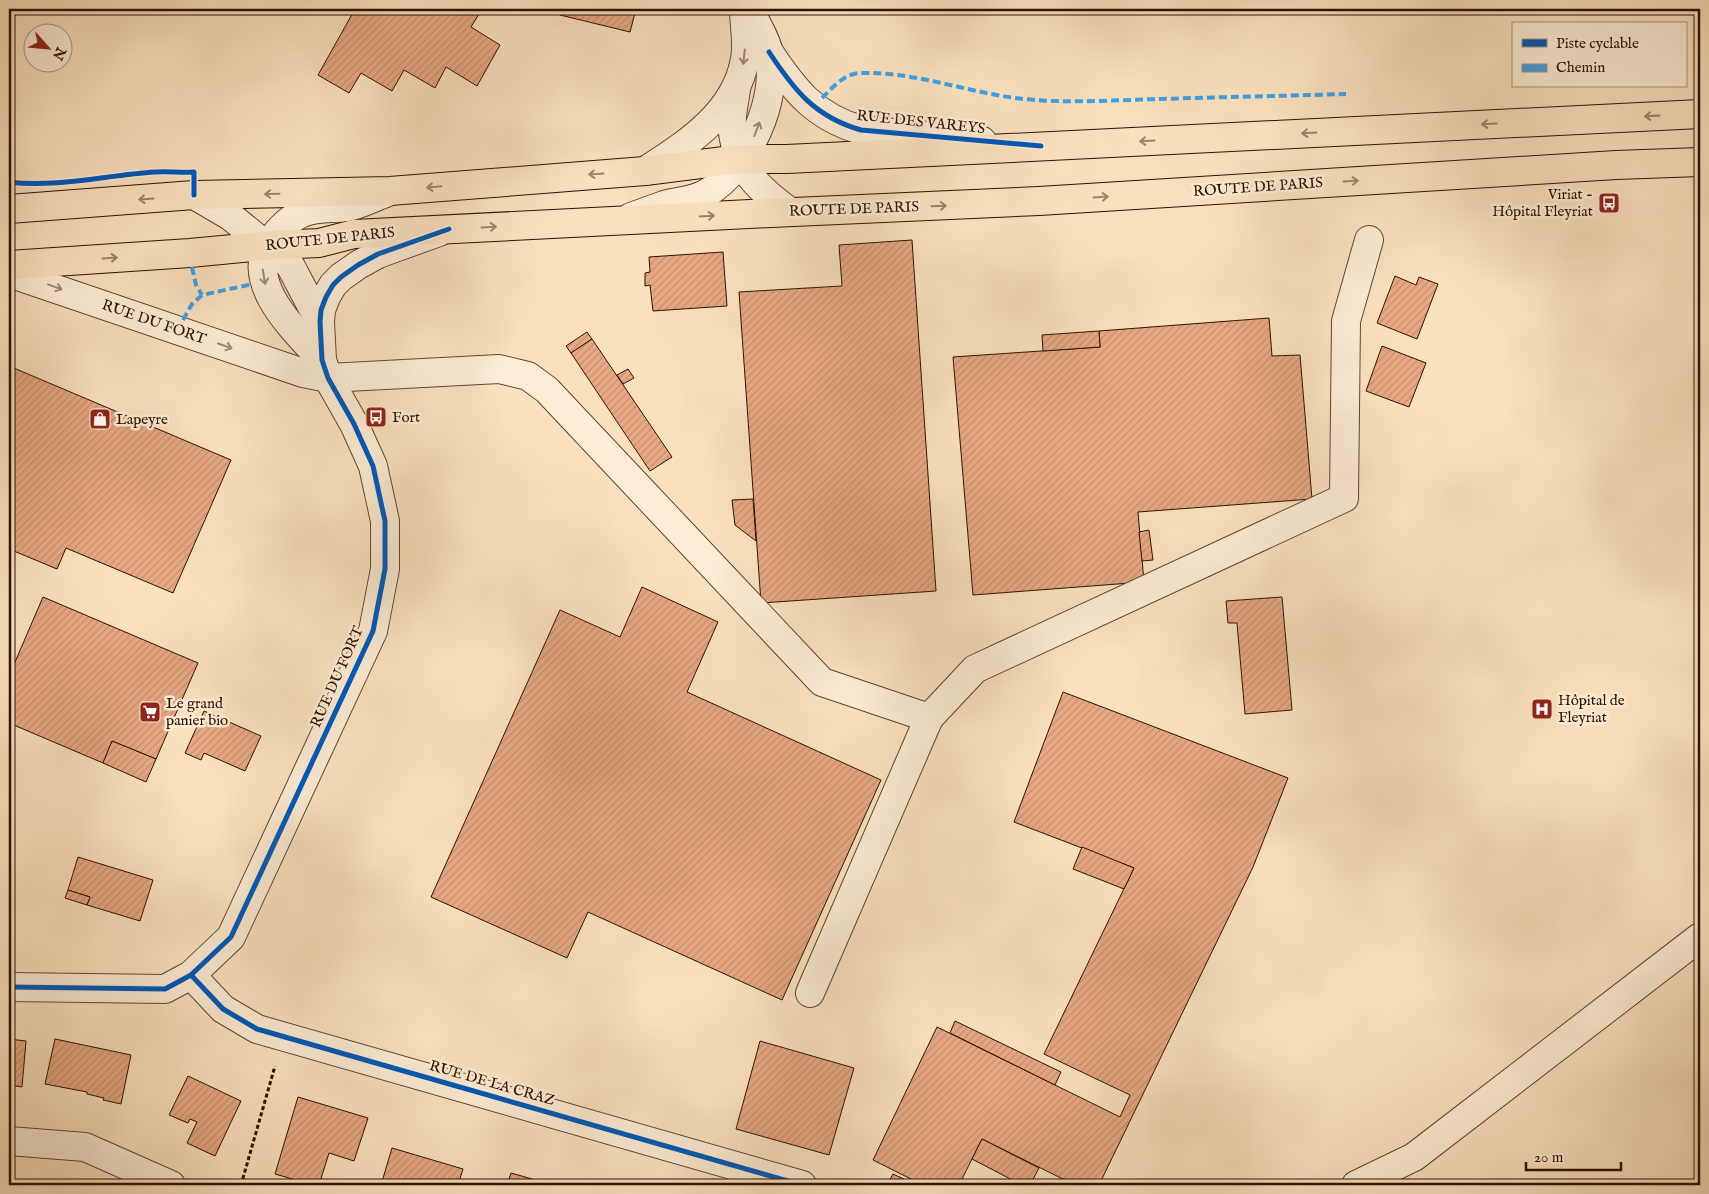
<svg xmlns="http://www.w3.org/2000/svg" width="1709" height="1194" font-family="'IM FELL English',serif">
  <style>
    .building { fill: url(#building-hatch); stroke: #2e1001 }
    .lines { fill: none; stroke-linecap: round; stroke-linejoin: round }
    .minor-casing { stroke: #614430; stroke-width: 30 }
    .major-casing { stroke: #2e1001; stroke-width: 30 }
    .path { stroke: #2e1001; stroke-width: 3; stroke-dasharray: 4 2.5; stroke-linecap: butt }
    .minor { stroke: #fcecd5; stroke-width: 28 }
    .major { stroke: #fae1be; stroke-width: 28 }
    .quiet { stroke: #3ea1e9; stroke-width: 4; stroke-dasharray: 8 4; stroke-linecap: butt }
    .cycleway-casing { stroke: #fcecd5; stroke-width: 8 }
    .cycleway { stroke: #0057b8; stroke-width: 5 }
    .oneway { stroke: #9f8976 }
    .oneway2 { stroke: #9e8369 }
    .labels { text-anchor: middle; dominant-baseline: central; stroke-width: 5; stroke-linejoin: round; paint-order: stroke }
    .street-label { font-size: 15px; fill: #2e1001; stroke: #fcecd5 }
    .poi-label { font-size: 15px; fill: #2e1001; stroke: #fcecd5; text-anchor: start }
  </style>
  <defs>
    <pattern id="building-hatch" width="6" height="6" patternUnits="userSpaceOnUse" patternTransform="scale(1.25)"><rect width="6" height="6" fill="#e7a883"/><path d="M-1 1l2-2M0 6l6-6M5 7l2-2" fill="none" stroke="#c6906f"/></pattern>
  </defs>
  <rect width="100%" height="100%" fill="#fae1be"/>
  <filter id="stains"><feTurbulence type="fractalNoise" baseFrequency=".004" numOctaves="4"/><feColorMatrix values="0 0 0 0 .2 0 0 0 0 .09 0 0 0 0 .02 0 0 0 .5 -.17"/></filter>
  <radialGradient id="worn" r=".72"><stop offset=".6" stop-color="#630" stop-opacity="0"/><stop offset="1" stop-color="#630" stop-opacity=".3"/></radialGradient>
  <!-- building -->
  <g class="building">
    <polygon points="355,9 482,9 471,27 500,45 477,86 446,67 435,88 404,70 392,91 361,73 349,93 318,75"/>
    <polygon points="561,9 636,9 630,32 560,15"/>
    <polygon points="912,240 936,591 761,603 739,292 842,286 839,245"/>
    <polygon points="723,252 727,306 653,311 650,285 645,286 645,273 650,272 649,257"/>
    <polygon points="1395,276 1416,285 1419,277 1438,284 1417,339 1377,323"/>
    <polygon points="1269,318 1272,356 1300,355 1312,499 1138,512 1144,582 973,595 953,357 1100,347 1099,331"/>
    <polygon points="1099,331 1100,347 1043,351 1042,335"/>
    <polygon points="587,332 592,339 571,353 566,346"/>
    <polygon points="592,339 672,457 650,471 571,353"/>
    <polygon points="1382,346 1426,363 1409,407 1366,391"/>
    <polygon points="9,366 231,460 173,593 66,548 57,569 9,549"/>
    <polygon points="628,369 634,378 623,384 617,375"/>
    <polygon points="753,499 756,541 735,525 732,500"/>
    <polygon points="1149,530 1153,560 1142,561 1139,532"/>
    <polygon points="642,587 718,622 687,692 881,780 782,1000 588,912 567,958 431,897 560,610 620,637"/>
    <polygon points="43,597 198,663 156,759 112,741 103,763 9,723 9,676"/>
    <polygon points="1282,597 1292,710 1245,714 1237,623 1228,623 1226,601"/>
    <polygon points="1063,692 1288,778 1253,867 1099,1185 1075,1185 982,1139 959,1185 911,1185 913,1180 873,1160 937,1027 1120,1117 1130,1095 1044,1054 1134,868 1014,822"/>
    <polygon points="204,711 261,736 245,771 204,753 201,760 185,753"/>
    <polygon points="112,741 156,759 146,782 103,763"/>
    <polygon points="1082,847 1134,868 1124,889 1073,869"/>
    <polygon points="78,857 153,880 140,921 87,905 90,897 68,890"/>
    <polygon points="68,890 90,897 87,905 65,898"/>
    <polygon points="955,1021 1061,1072 1055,1085 950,1033"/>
    <polygon points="9,1039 26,1041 22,1087 9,1085"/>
    <polygon points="55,1039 131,1055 121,1104 103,1100 104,1098 87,1094 87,1092 45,1084"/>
    <polygon points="760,1041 854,1068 829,1155 736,1129"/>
    <polygon points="188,1076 241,1101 215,1156 187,1143 197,1122 190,1119 188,1123 169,1115"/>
    <polygon points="298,1097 368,1118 354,1161 329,1153 319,1185 313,1185 275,1174"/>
    <polygon points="982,1139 1039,1168 1030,1185 1022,1185 972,1159"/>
    <polygon points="392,1148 463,1169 458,1185 381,1185"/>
    <polygon points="511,1173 553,1185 507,1185"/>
    <polygon points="893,1174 906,1180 904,1185 898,1185 889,1181"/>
  </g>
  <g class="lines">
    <!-- minor casing -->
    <g class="minor-casing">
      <g id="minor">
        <path d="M769,52c25,38 46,65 92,78l121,11"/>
        <path d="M736,89c-1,11 -5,24 -4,35 3,43 25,64 58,88"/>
        <path d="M645,171c42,-27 91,-58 100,-112 3,-16 -1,-34 -1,-50"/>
        <polyline points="194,195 230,216 290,265 320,322"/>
        <path d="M631,217c11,-4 22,-8 33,-12 14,-4 30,-4 43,-12 41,-25 72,-93 62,-139 -2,-14 -14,-32 -20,-45"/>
        <polyline points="9,273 303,373 328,378 499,369 528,376 547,390 822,682 929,718 975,669 1344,498 1346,321 1369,240"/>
        <path d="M322,360c-26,-29 -80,-77 -51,-119 8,-12 18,-22 31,-28 15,-6 30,-4 45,-6 13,-2 27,-10 39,-14"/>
        <polyline points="191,975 223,1009 257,1029 802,1185"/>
        <polyline points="9,987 165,989 191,975 231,937 373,631 385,569 385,521 373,466 354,424 328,378 322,360 320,322 321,310 326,297 333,285 341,277 358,265 378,254 439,232"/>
        <polyline points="810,993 929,718"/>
        <polyline points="9,1141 85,1147 171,1185"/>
        <polyline points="1356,1185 1414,1157 1700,937"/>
      </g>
    </g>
    <!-- major casing -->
    <g class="major-casing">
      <g id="major">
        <polyline points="9,209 194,195 390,191 645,171 740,159 787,159 1700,114"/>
        <polyline points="9,265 190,253 275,245 319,243 354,234 771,213 1039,201 1616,165 1700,162"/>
      </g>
    </g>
    <!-- path -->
    <polyline class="path" points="241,1185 275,1066"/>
    <!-- minor -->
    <use href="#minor" class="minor"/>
    <!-- major -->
    <use href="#major" class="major"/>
    <!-- quiet -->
    <g class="quiet">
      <path d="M822,98c10,-10 22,-24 37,-25 60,-2 116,23 176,27 41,3 84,0 125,-1 62,-2 124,-3 186,-5"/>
      <polyline points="192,267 196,285 202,295"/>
      <polyline points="183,320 192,304 202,295 253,284"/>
    </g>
    <!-- cycleway casing -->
    <g class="cycleway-casing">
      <g id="cycleway">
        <path d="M769,52c25,38 46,65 92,78l180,16"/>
        <path d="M9,182c48,6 98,-7 146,-10 13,-1 26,1 39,0v23"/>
        <polyline points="191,975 223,1009 257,1029 802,1185"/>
        <polyline points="9,987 165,989 191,975 231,937 373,631 385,569 385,521 373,466 354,424 328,378 322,360 320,322 321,310 326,297 333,285 341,277 358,265 378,254 449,229"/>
      </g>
    </g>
    <!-- cycleway -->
    <use href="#cycleway" class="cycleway"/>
  </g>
  <!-- one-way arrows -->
  <defs><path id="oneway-shaft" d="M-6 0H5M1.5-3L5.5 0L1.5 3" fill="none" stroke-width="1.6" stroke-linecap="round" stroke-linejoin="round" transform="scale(1.25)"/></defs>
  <g class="oneway">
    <use href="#oneway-shaft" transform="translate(744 57) rotate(96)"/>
    <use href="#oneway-shaft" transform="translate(757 129) rotate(-69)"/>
    <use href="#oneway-shaft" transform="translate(264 277) rotate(81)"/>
    <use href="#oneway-shaft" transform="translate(55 287) rotate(20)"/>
    <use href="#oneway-shaft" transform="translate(225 346) rotate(19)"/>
  </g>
  <g class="oneway2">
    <use href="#oneway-shaft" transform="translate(1652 116) rotate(177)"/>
    <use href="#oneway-shaft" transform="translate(1489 124) rotate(177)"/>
    <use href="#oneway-shaft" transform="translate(1309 133) rotate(177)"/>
    <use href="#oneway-shaft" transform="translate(1147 141) rotate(177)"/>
    <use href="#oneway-shaft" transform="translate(596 174) rotate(176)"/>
    <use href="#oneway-shaft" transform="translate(1351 181) rotate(-4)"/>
    <use href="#oneway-shaft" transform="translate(434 187) rotate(175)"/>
    <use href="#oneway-shaft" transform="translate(272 194) rotate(179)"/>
    <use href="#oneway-shaft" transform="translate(1101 197) rotate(-4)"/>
    <use href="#oneway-shaft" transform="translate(146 199) rotate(176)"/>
    <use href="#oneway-shaft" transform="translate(939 206) rotate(-2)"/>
    <use href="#oneway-shaft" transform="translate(707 216) rotate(-3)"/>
    <use href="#oneway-shaft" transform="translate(489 227) rotate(-3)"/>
    <use href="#oneway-shaft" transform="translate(110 258) rotate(-4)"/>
  </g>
  <!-- icons -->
  <defs>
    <g id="bus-square" transform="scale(1.125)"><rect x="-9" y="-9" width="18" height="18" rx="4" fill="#8f2418" stroke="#fcecd5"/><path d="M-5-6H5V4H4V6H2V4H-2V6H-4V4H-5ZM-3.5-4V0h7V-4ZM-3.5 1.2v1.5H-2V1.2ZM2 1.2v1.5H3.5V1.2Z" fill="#fff"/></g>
    <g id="shop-square" transform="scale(1.125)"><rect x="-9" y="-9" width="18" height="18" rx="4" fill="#8f2418" stroke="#fcecd5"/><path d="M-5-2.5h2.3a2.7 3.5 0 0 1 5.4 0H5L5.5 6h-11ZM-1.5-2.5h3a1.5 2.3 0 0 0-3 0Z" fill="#fff"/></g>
    <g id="hospital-square" transform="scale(1.125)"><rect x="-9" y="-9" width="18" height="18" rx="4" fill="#8f2418" stroke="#fcecd5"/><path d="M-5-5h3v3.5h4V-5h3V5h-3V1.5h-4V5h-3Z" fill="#fff"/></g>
    <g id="supermarket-square" transform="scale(1.125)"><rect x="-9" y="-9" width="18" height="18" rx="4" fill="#8f2418" stroke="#fcecd5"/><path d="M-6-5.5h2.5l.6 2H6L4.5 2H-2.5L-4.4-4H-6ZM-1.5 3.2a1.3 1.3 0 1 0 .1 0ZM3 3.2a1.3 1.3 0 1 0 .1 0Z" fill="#fff"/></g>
  </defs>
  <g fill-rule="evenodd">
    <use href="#bus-square" x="1609" y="203"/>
    <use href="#bus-square" x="376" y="417"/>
    <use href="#shop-square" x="100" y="419"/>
    <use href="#hospital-square" x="1542" y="709"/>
    <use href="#supermarket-square" x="150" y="712"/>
  </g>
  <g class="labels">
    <!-- street labels -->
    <g class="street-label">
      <text transform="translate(921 122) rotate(6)">RUE DES VAREYS</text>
      <text transform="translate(1258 187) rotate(-4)">ROUTE DE PARIS</text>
      <text transform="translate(854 209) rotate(-2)">ROUTE DE PARIS</text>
      <text transform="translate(330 239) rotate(-6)">ROUTE DE PARIS</text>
      <text transform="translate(154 322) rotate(19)">RUE DU FORT</text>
      <text transform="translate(337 677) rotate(-66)">RUE DU FORT</text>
      <text transform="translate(492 1083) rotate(16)">RUE DE LA CRAZ</text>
    </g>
    <!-- poi labels -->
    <g class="poi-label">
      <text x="1593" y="194" text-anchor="end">Viriat -<tspan x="1593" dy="17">Hôpital Fleyriat</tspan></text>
      <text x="392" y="417">Fort</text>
      <text x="116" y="419">Lapeyre</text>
      <text x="1558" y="700">Hôpital de<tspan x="1558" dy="17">Fleyriat</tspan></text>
      <text x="166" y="703">Le grand<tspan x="166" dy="17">panier bio</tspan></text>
    </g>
  </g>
  <!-- margin -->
  <rect width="1709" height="1194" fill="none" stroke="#fae1be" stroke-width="30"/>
  <rect x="10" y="10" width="1689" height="1174" fill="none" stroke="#2e1001" stroke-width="2.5"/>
  <rect x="15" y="15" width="1679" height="1164" fill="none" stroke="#2e1001"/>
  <!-- legend -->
  <rect x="1512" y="22" width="175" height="65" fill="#fcecd5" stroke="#aa9480"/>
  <rect x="1522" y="39" width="25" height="8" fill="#0057b8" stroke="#aa9480"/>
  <text x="1556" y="48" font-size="15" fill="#2e1001">Piste cyclable</text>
  <rect x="1522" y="64" width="25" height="8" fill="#3ea1e9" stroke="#aa9480"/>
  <text x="1556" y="72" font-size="15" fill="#2e1001">Chemin</text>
  <!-- north arrow -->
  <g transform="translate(48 48) rotate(117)"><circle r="24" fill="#fcecd5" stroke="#aa9480"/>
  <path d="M0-4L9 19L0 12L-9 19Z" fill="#8f2418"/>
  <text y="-8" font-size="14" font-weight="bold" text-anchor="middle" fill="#2e1001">N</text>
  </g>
  <!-- scale -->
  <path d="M1526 1162v8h95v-8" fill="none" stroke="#2e1001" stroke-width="2.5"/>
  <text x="1534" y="1162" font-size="15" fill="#2e1001" stroke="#fcecd5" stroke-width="4" paint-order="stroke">20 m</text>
  <rect width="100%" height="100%" filter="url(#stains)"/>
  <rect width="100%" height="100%" fill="url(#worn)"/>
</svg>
